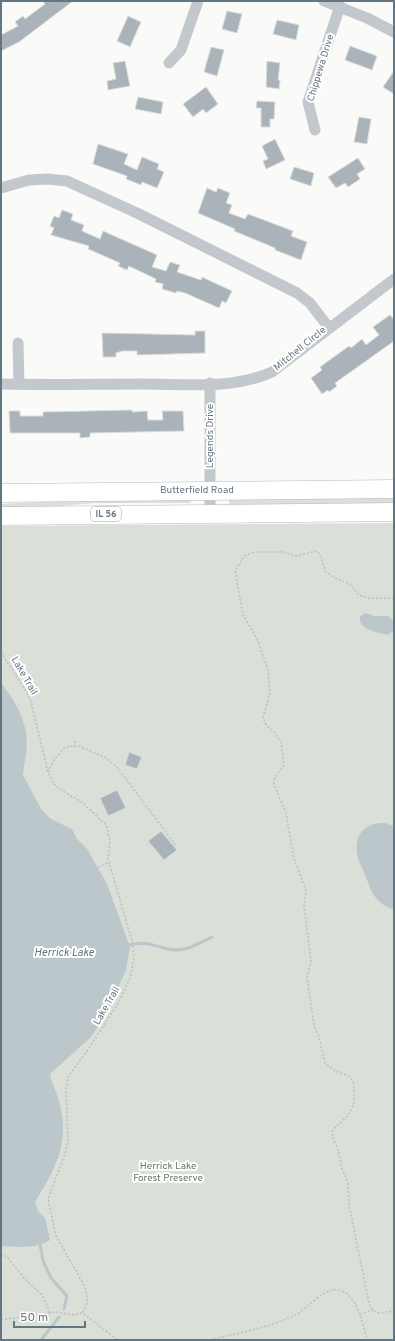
<svg xmlns="http://www.w3.org/2000/svg" width="395" height="1341" font-family="Overpass,sans-serif">
  <style>
    .green { fill: #dadfd7 }
    .water { fill: #bbc7cb }
    .lines { fill: none; stroke-linecap: round; stroke-linejoin: round }
    .stream { stroke: #bbc7cb; stroke-width: 3 }
    .building { fill: #aab3b9; stroke: #dcdcda }
    .primary-casing { stroke: #b5babe; stroke-width: 19 }
    .path { stroke: #bbbfc2; stroke-width: 1.5; stroke-dasharray: 2 2; stroke-linecap: butt }
    .street { stroke: #c3c8cc; stroke-width: 11 }
    .primary { stroke: #fff; stroke-width: 18 }
    .labels { text-anchor: middle; dominant-baseline: central; stroke-width: 4; stroke-linejoin: round; paint-order: stroke }
    .shield { fill: #fff; stroke: #939fa8; stroke-width: 1 }
    .shield-label { font-size: 9px; font-weight: bold; fill: #657683 }
    .street-label { font-size: 10px; fill: #657683; stroke: #fff }
    .park-label { font-size: 10px; fill: #687a64; stroke: #fff }
    .water-label { font-size: 11px; font-style: italic; fill: #60757c; stroke: #fff }
  </style>
  <rect width="100%" height="100%" fill="#fafaf8"/>
  <!-- green -->
  <g class="green">
    <polygon points="394,495 394,507 229,506 229,499"/>
    <polygon points="149,496 192,500 189,503 95,503 1,511 1,504"/>
    <polygon points="394,523 394,1340 1,1340 1,526"/>
  </g>
  <!-- water -->
  <g class="water">
    <path d="M366,613l8,3h15l5,6v8l-6,5c-10,-2 -31,-6 -28,-19z"/>
    <path d="M1,683c16,20 29,43 25,70 -1,7 -2,14 -3,22l18,34 10,10 21,10 5,10 10,10 20,35 23,63 -4,23 -20,45 -16,23 -39,35 -1,4c23,52 14,79 -15,125l3,9 7,7 5,22c-13,9 -34,7 -49,6z"/>
    <path d="M385,823l9,3v84c-5,-2 -10,-4 -14,-8 -9,-8 -11,-18 -16,-30 -1,-4 -4,-7 -5,-11 -7,-21 2,-39 26,-38z"/>
  </g>
  <g class="lines">
    <!-- stream -->
    <g class="stream">
      <path d="M129,945c19,-4 22,0 39,4 16,4 30,-5 44,-12"/>
      <polyline points="40,1244 43,1261 51,1278 67,1296 64,1309"/>
      <polyline points="41,1340 59,1317"/>
    </g>
  </g>
  <!-- building -->
  <g class="building">
    <polygon points="43,1 73,1 19,42 1,51 1,35 18,26 15,22 23,16 25,19 45,4"/>
    <polygon points="227,11 242,14 237,33 222,29"/>
    <polygon points="128,16 141,22 130,47 117,41"/>
    <polygon points="277,20 299,25 296,40 273,34"/>
    <polygon points="350,46 377,56 372,70 345,60"/>
    <polygon points="211,47 224,50 217,76 204,72"/>
    <polygon points="125,61 130,86 108,90 107,81 116,79 113,63"/>
    <polygon points="267,61 280,63 278,80 280,80 279,89 266,87"/>
    <polygon points="394,71 394,94 383,87"/>
    <polygon points="206,87 218,104 206,113 203,109 193,117 183,104"/>
    <polygon points="138,97 163,102 161,114 135,109"/>
    <polygon points="257,101 275,102 274,119 270,119 270,127 261,127 261,108 256,108"/>
    <polygon points="359,117 371,119 367,144 354,142"/>
    <polygon points="275,139 285,160 266,169 263,161 268,159 262,146"/>
    <polygon points="98,144 128,154 124,164 137,170 142,157 159,164 157,169 164,172 157,188 142,182 141,185 126,179 127,176 93,164"/>
    <polygon points="358,158 365,169 357,174 360,179 348,187 345,183 336,188 328,177"/>
    <polygon points="294,167 314,173 311,186 290,179"/>
    <polygon points="207,188 216,192 218,188 230,193 226,203 232,205 229,213 245,219 248,214 293,231 291,236 307,242 301,260 275,250 275,248 234,231 235,229 198,213"/>
    <polygon points="62,210 73,214 71,220 84,225 82,231 100,239 103,231 157,255 152,267 166,271 170,262 180,265 177,272 201,280 202,277 232,291 226,303 222,301 219,308 185,293 177,291 176,293 162,289 163,284 155,282 156,279 129,266 127,270 118,266 120,263 88,249 89,246 51,235 54,228 50,226 54,216 59,218"/>
    <polygon points="390,315 394,320 394,341 335,383 337,386 329,392 328,390 322,394 311,378 322,370 320,367 349,346 351,348 362,339 366,345 379,335 373,327"/>
    <polygon points="195,331 205,331 205,353 137,355 137,351 122,351 116,353 116,357 103,357 102,333 195,335"/>
    <polygon points="132,410 132,412 147,411 148,420 163,420 162,411 183,411 184,431 90,433 90,437 80,438 80,433 10,433 9,411 20,411 20,416 43,416 43,412"/>
    <polygon points="129,752 142,757 137,769 125,765"/>
    <polygon points="117,790 126,808 108,816 100,798"/>
    <polygon points="161,831 177,850 164,860 148,841"/>
  </g>
  <g class="lines">
    <!-- primary casing -->
    <g class="primary-casing">
      <g id="primary">
        <polyline points="1,493 394,489"/>
        <polyline points="1,516 394,512"/>
      </g>
    </g>
    <!-- path -->
    <g class="path">
      <path d="M394,598h-26l-9,-3 -9,-11 -15,-6 -9,-6 -7,-19 -4,-2 -18,5 -14,-4h-29l-10,4 -9,15 8,44 14,24 11,31 2,22 -7,26 3,7 8,7 7,11 3,22 -9,12 -1,7 12,29 8,46 12,31 -2,15 7,56 -4,16 7,48 5,12 6,26 10,8 14,5c4,4 5,8 5,15 1,23 -7,24 -22,40l1,8 5,10 4,20 6,13 1,23 20,98 2,5 6,5 17,-2"/>
      <path d="M1,652l29,46 18,74 5,11 5,5 25,15 23,22 4,15 -2,19 24,82 2,16 -4,21 -11,24 -32,49 -19,26 -2,13 2,50 -3,14 -17,45 8,37 28,49c4,12 5,18 -2,28"/>
      <polyline points="75,741 75,746"/>
      <polyline points="48,772 53,761 65,747 79,746 106,758 117,767 177,847"/>
      <polyline points="73,872 81,887"/>
      <polyline points="77,879 109,862"/>
      <polyline points="1,1254 7,1257 24,1278 43,1296 50,1313"/>
      <polyline points="360,1314 374,1310"/>
      <polyline points="1,1320 56,1312 72,1315 82,1313 118,1340"/>
      <path d="M210,1340c27,-7 58,-12 83,-24 11,-5 19,-15 30,-22 30,-18 39,26 44,46"/>
    </g>
    <!-- street -->
    <g class="street">
      <polyline points="324,1 367,18 394,32"/>
      <polyline points="169,63 181,50 198,1"/>
      <polyline points="315,130 308,102 340,6"/>
      <polyline points="1,188 29,180 48,179 67,181 139,214 297,293 310,303 329,328"/>
      <polyline points="18,343 19,384"/>
      <polyline points="210,383 210,513"/>
      <path d="M1,384c47,1 94,0 141,0 43,0 90,6 130,-12l122,-93"/>
    </g>
    <!-- primary -->
    <use href="#primary" class="primary"/>
  </g>
  <g class="labels">
    <!-- shield labels -->
    <rect class="shield" x="91" y="507" width="30" height="14" rx="3"/>
    <g class="shield-label">
      <text x="106" y="514">IL 56</text>
    </g>
    <!-- street labels -->
    <g class="street-label">
      <text transform="translate(321 68) rotate(-73)">Chippewa Drive</text>
      <text transform="translate(300 349) rotate(-39)">Mitchell Circle</text>
      <text transform="translate(210 436) rotate(-90)">Legends Drive</text>
      <text x="197" y="490">Butterfield Road</text>
      <text transform="translate(24 676) rotate(60)">Lake Trail</text>
      <text transform="translate(107 1006) rotate(-60)">Lake Trail</text>
    </g>
    <!-- park labels -->
    <g class="park-label">
      <text x="168" y="1166">Herrick Lake<tspan x="168" dy="12">Forest Preserve</tspan></text>
    </g>
    <!-- water labels -->
    <g class="water-label">
      <text x="64" y="953">Herrick Lake</text>
    </g>
  </g>
  <!-- border -->
  <rect width="395" height="1341" fill="none" stroke="#657683" stroke-width="4"/>
  <!-- scale -->
  <path d="M14 1321v6h71v-6" fill="none" stroke="#657683" stroke-width="2"/>
  <text x="20" y="1321" font-size="12" fill="#657683" stroke="#ffffff" stroke-width="3" paint-order="stroke">50 m</text>
</svg>
